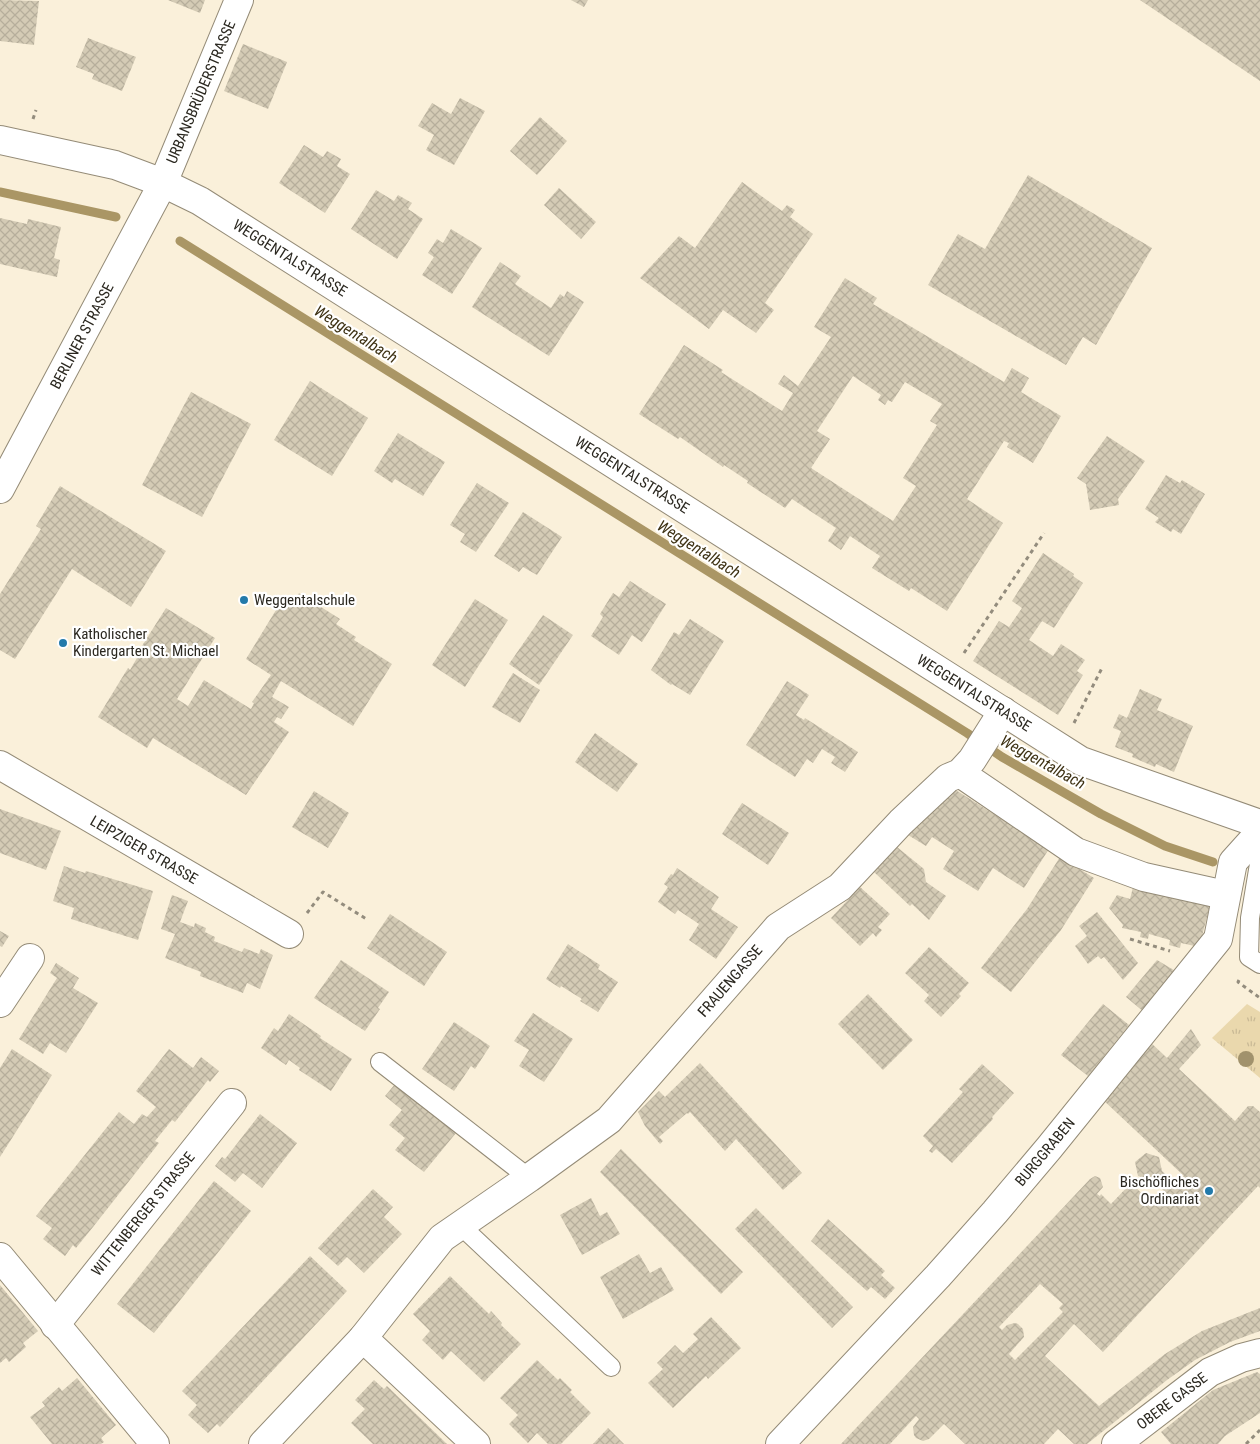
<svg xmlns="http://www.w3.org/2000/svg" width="1260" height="1444" font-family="'Roboto Condensed',sans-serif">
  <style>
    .grass { fill: url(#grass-tufts) }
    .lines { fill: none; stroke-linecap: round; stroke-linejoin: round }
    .stream { stroke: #aa9665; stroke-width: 9 }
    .building { fill: url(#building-cross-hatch); fill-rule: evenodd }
    .service-casing { stroke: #948b77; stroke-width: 20 }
    .minor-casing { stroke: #948b77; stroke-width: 30 }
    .path { stroke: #938c7d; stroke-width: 3; stroke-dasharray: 4 4; stroke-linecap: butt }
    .service { stroke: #fff; stroke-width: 18 }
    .minor { stroke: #fff; stroke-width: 28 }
    .tree { fill: #a1926c }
    .poi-dot { fill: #237aaa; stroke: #fff; stroke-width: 2 }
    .labels { text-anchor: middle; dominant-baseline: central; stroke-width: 4.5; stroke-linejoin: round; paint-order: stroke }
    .street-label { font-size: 15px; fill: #2b2820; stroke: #fff }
    .poi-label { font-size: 15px; fill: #2b2820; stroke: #fff; text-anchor: start }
    .water-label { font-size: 16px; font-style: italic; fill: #3e3214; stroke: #fff }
  </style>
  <defs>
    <pattern id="grass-tufts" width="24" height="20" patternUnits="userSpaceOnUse" patternTransform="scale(1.25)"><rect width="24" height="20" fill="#ead8ad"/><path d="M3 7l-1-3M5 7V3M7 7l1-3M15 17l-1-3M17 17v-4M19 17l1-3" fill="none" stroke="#c9b995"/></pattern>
    <pattern id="building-cross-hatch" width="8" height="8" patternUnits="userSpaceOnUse" patternTransform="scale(1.25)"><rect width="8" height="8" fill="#d4cbb5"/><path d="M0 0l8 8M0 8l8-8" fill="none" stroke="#b6ae9b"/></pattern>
  </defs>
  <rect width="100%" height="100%" fill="#faf0da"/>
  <!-- grass -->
  <polygon class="grass" points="1247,1004 1260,1012 1260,1078 1212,1038"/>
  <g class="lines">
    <!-- stream -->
    <g class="stream">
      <polyline points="0,192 116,217"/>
      <polyline points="180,241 967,733 1002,757 1101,814 1165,846 1213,862"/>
    </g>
  </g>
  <!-- building -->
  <g class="building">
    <polygon points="0,0 39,1 34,45 0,41"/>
    <polygon points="168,0 205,0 200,13"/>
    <polygon points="571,0 588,0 584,7"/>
    <polygon points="1140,0 1260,0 1260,81"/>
    <polygon points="88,38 136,57 122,91 92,79 94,74 76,67"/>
    <polygon points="243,44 287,62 268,109 224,91"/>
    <polygon points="460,98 485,111 454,165 426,150 434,135 418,126 432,103 451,114"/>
    <polygon points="540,117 567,141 537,175 510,151"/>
    <polygon points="304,145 323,157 327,151 341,159 337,166 350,174 325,213 279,183"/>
    <polygon points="1028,175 1152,248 1096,345 1083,337 1066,365 928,285 958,234 985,249"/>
    <polygon points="742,182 782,211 787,205 795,210 790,217 813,234 765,303 774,310 756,333 723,310 709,329 640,278 679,236 695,248"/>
    <polygon points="559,188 596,222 581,239 544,205"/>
    <polygon points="376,190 394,201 398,195 412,203 408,209 423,219 397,259 351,229"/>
    <polygon points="0,218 27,224 28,219 61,227 54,258 60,260 57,277 0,264"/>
    <polygon points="451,229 482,248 452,294 422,275 434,257 428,253 437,239 443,243"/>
    <polygon points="500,262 521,276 515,284 551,308 560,294 564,297 567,291 584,302 549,356 472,307"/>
    <path d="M845,278l32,20 -4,6 131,78 8,-14 17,10 -8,14 40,24 -28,47 -26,-16 2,-4 -5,-2 -37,58 36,24 -56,88 -36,-23 -2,3 -37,-23 8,-12 -30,-20 -9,14 -13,-9 8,-13 -44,-29 -7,9 -38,-25 1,-2 -24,-16 -1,2 -43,-30 -2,2 -39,-25 45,-69 39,25 -2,2 61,39 11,-18 -15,-9 6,-9 14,11 33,-49 -17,-10zM853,376l28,19 -3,5 7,5 3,-5 4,2 13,-20 37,22 -12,17 7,4 -34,53 13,8 -23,35 -82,-53 19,-29 -13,-8z"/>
    <polygon points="310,381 368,418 332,476 274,440"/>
    <polygon points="191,392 251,424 202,517 142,485"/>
    <polygon points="398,433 445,462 423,496 395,479 392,483 374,471"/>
    <polygon points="1107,436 1145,461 1118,499 1119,505 1090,510 1086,484 1077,478"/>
    <polygon points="1166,475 1180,483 1182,480 1205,494 1181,534 1173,529 1171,532 1155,522 1159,518 1145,509"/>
    <polygon points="477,483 509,503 476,552 460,542 465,534 450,525"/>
    <polygon points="60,486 166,551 131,607 72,569 15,659 0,650 0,594 41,529 36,526"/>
    <polygon points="523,512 562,537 537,575 523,567 519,572 494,556"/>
    <polygon points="1043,553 1074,574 1073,576 1083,583 1054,628 1042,621 1029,640 1053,656 1061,644 1085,660 1077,671 1083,675 1058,715 973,661 999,621 1009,627 1022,608 1012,601"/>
    <polygon points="630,581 666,604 642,642 632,635 619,655 591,636 603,617 600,614 613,593 619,597"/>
    <polygon points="299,593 340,619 336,624 356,637 354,640 392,664 353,726 281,681 272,697 289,707 281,719 277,717 274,722 289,732 246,795 153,738 147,748 98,717 128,668 130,670 137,658 135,657 166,608 215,638 177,699 188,706 204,680 251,709 254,703 252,702 271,675 246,659 284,597 294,602"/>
    <polygon points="475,599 508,620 465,687 432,665"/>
    <polygon points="543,615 573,635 539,685 509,664"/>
    <polygon points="690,619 724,641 690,695 672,684 671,685 651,670 674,632 679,635"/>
    <polygon points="513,673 540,690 520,723 492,707"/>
    <polygon points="787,681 809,695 796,715 804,720 805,718 858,752 845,772 831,763 835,757 822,749 813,763 807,759 795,777 746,745"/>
    <polygon points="1140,689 1162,699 1157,710 1193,726 1174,772 1156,764 1155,767 1132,757 1133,754 1115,747 1121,731 1113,728 1119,714 1127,718"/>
    <polygon points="595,733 638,764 617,792 575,762"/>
    <polygon points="951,787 1049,849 1024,888 993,868 978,891 943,869 954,851 932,837 926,846 908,835"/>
    <polygon points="314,791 349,813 328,848 292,827"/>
    <polygon points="742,803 789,833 768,865 722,834"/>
    <polygon points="0,809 61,831 46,870 0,853"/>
    <polygon points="897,847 924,869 926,882 946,896 929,920 912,904 910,906 874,872"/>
    <polygon points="1060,857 1094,878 1061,930 1011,992 981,968 1027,909"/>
    <polygon points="64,866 85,873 86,871 153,891 138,940 71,919 74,908 53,901"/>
    <polygon points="677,868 719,897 711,909 738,927 716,959 689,940 699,924 678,910 675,914 658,902 668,887 664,884 671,874 673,875"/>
    <polygon points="860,887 890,914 878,927 882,930 876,937 873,933 860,946 831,918"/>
    <polygon points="1133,887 1210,906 1199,947 1181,943 1180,948 1169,945 1170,940 1149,934 1148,939 1140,937 1141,932 1122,928 1123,925 1109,908 1117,895 1130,899"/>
    <polygon points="172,895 188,901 180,922 194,927 195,923 206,928 205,932 215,937 214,941 242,952 244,948 259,954 261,949 273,955 260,989 247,983 243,993 200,976 201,972 165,958 175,934 161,929"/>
    <polygon points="1097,912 1138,963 1123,980 1104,957 1101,959 1098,956 1088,964 1075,946 1087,936 1079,926"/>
    <polygon points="390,914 447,952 424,986 367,948"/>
    <polygon points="0,931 9,936 2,947 0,946"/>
    <polygon points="568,944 600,965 598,969 618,982 598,1012 580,1001 582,999 561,986 560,988 546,979"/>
    <polygon points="929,947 969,983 959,994 961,996 941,1017 924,1001 929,995 905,973"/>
    <polygon points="341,960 389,992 378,1008 380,1009 365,1031 314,998"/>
    <polygon points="1157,960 1177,972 1144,1012 1126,997"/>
    <polygon points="56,963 79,978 73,988 98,1003 66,1053 50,1043 43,1054 19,1039 57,978 50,973"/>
    <polygon points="868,994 913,1040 883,1070 838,1024"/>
    <polygon points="1103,1004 1129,1025 1088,1076 1061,1055"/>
    <polygon points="533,1013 573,1039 544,1082 519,1066 529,1050 514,1041"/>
    <polygon points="289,1014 321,1036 320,1038 352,1059 331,1091 299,1070 300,1068 289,1060 286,1065 261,1048 274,1028 278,1031"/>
    <polygon points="454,1022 490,1046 475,1069 471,1066 454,1091 422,1069"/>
    <path d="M1191,1029l10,16 -22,24 56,52 13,-15h5l7,6v76l-2,-2 -155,166 -29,-28 -29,32 54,50 66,-52 37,-23 58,-23v23l-30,11 -35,18 -28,20 -80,64h-13l-16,-15 -14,15h-79l-21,-20 -15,15 -6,2 -7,-3 -2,-3 -1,-8 6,-8 -3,-3 -26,28h-49l249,-265 5,-3 5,2 3,9 -6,7 3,2 1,-2 10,10 20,-21 24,23 12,-12 -14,-13 -15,-5 -3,-14 11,-9 13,4 3,14 14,13 8,-8 -83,-78 47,-58 19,18zM1040,1284l23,20 -4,4 4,4 -48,48 -6,-6 15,-17 -1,-8 -5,-5 -3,-1 -8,2 -5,5 -3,-3z"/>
    <polygon points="12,1049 52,1075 0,1157 0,1068"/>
    <polygon points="169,1049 193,1068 201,1057 219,1071 210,1082 208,1080 175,1122 172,1120 155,1141 159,1143 93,1227 76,1248 73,1245 65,1256 43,1239 52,1228 36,1216 119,1112 134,1124 142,1114 147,1117 156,1107 136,1091"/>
    <polygon points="700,1063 802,1173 783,1190 736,1139 725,1151 690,1112 688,1114 687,1113 659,1137 663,1141 660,1144 645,1126 638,1112 659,1091 665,1097"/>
    <polygon points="982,1064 1014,1093 992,1117 993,1119 952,1163 936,1149 932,1153 929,1151 933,1146 923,1136 963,1092 959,1089"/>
    <polygon points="396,1083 416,1098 414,1100 456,1133 424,1172 395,1150 405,1138 389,1125 402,1110 385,1096"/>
    <polygon points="260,1114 297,1143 262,1188 243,1173 235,1182 215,1166 222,1157 225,1159"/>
    <polygon points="621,1149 743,1272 721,1294 600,1172"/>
    <polygon points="214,1181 251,1211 154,1333 117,1304"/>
    <polygon points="373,1189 393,1207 384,1217 402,1234 364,1273 347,1257 338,1266 318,1248"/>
    <polygon points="591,1198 600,1216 607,1212 620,1234 582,1255 560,1215"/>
    <polygon points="756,1208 853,1307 832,1328 735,1229"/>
    <polygon points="828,1219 885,1271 881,1275 895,1288 885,1299 871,1287 867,1291 811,1241"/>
    <polygon points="639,1254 650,1273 661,1267 674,1290 623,1319 600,1277"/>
    <polygon points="310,1256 347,1291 220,1427 217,1424 208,1433 188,1415 197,1405 182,1391"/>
    <polygon points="450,1276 489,1314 491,1311 502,1323 501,1325 521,1344 484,1382 451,1351 443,1360 422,1340 430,1331 413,1314"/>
    <polygon points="0,1285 38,1331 23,1343 26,1347 9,1362 6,1358 0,1363"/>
    <polygon points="711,1317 741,1348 708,1379 706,1376 673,1408 648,1383 663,1369 657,1363 675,1345 683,1353 698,1339 693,1334"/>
    <polygon points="537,1360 558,1380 560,1378 572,1390 570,1392 591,1413 561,1444 548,1444 537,1433 528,1443 509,1424 518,1415 500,1398"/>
    <polygon points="1257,1372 1260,1374 1260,1413 1225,1436 1218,1444 1171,1444 1161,1432 1213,1390"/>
    <polygon points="77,1378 116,1425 101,1438 104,1442 101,1444 52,1444 30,1417 45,1406 42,1402 59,1387 62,1391"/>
    <polygon points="374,1380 384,1389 387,1386 447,1444 373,1444 351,1423 365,1409 355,1400"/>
    <polygon points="608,1428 624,1444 593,1444"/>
  </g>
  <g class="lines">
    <!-- service casing -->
    <g class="service-casing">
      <g id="service">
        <polyline points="1260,858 1250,918 1249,957 1260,964"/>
        <polyline points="380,1062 529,1178"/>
        <polyline points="460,1225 611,1367"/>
      </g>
    </g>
    <!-- minor casing -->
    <g class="minor-casing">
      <g id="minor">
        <polyline points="0,140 115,165 163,183 200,201 1081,761 1260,824"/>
        <polyline points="0,489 163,183 239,0"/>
        <polyline points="0,765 289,934"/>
        <polyline points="960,773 1076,852 1144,877 1225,895"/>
        <polyline points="0,1003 30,958"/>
        <polyline points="0,1257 155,1444"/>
        <polyline points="55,1325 232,1103"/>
        <polyline points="363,1338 476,1444"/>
        <polyline points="263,1444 363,1338 442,1238 529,1178 609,1120 778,927 840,887 901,822 948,778 960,773 972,760 1003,711"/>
        <polyline points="780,1444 938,1276 995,1212 1049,1148 1218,939 1233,862 1260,832"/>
        <polyline points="1116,1444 1210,1372 1241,1358 1260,1353"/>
      </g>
    </g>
    <!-- path -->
    <g class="path">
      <polyline points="33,119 36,110"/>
      <polyline points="964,653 1044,533"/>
      <polyline points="1074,723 1102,668"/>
      <polyline points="307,913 323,892 368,920"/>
      <polyline points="1130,939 1170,951"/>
      <polyline points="1239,980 1238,982 1260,998"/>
      <polyline points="1246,1444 1260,1430"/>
    </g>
    <!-- service -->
    <use href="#service" class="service"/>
    <!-- minor -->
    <use href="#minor" class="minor"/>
  </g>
  <!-- trees -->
  <circle class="tree" cx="1246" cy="1059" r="8"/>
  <!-- markers -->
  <g class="poi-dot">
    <circle cx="244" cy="600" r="5"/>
    <circle cx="63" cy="643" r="5"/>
    <circle cx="1209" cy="1191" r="5"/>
  </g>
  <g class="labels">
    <!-- street labels -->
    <g class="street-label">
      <text transform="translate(201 92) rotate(-67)">URBANSBRÜDERSTRASSE</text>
      <text transform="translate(290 258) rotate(32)">WEGGENTALSTRASSE</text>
      <text transform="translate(82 336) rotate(-62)">BERLINER STRASSE</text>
      <text transform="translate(632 475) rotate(32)">WEGGENTALSTRASSE</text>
      <text transform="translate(974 693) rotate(32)">WEGGENTALSTRASSE</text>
      <text transform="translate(144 850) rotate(30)">LEIPZIGER STRASSE</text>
      <text transform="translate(730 981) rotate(-49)">FRAUENGASSE</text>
      <text transform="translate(1045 1152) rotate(-50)">BURGGRABEN</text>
      <text transform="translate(143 1214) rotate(-51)">WITTENBERGER STRASSE</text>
      <text transform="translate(1172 1401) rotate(-37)">OBERE GASSE</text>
    </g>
    <!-- poi labels -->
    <g class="poi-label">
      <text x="254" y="600">Weggentalschule</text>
      <text x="73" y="634">Katholischer<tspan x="73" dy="17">Kindergarten St. Michael</tspan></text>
      <text x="1199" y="1182" text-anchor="end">Bischöfliches<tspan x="1199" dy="17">Ordinariat</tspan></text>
    </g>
    <!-- water labels -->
    <g class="water-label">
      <text transform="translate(356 334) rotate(32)">Weggentalbach</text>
      <text transform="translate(699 549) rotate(32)">Weggentalbach</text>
      <text transform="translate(1043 762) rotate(29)">Weggentalbach</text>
    </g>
  </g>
</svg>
